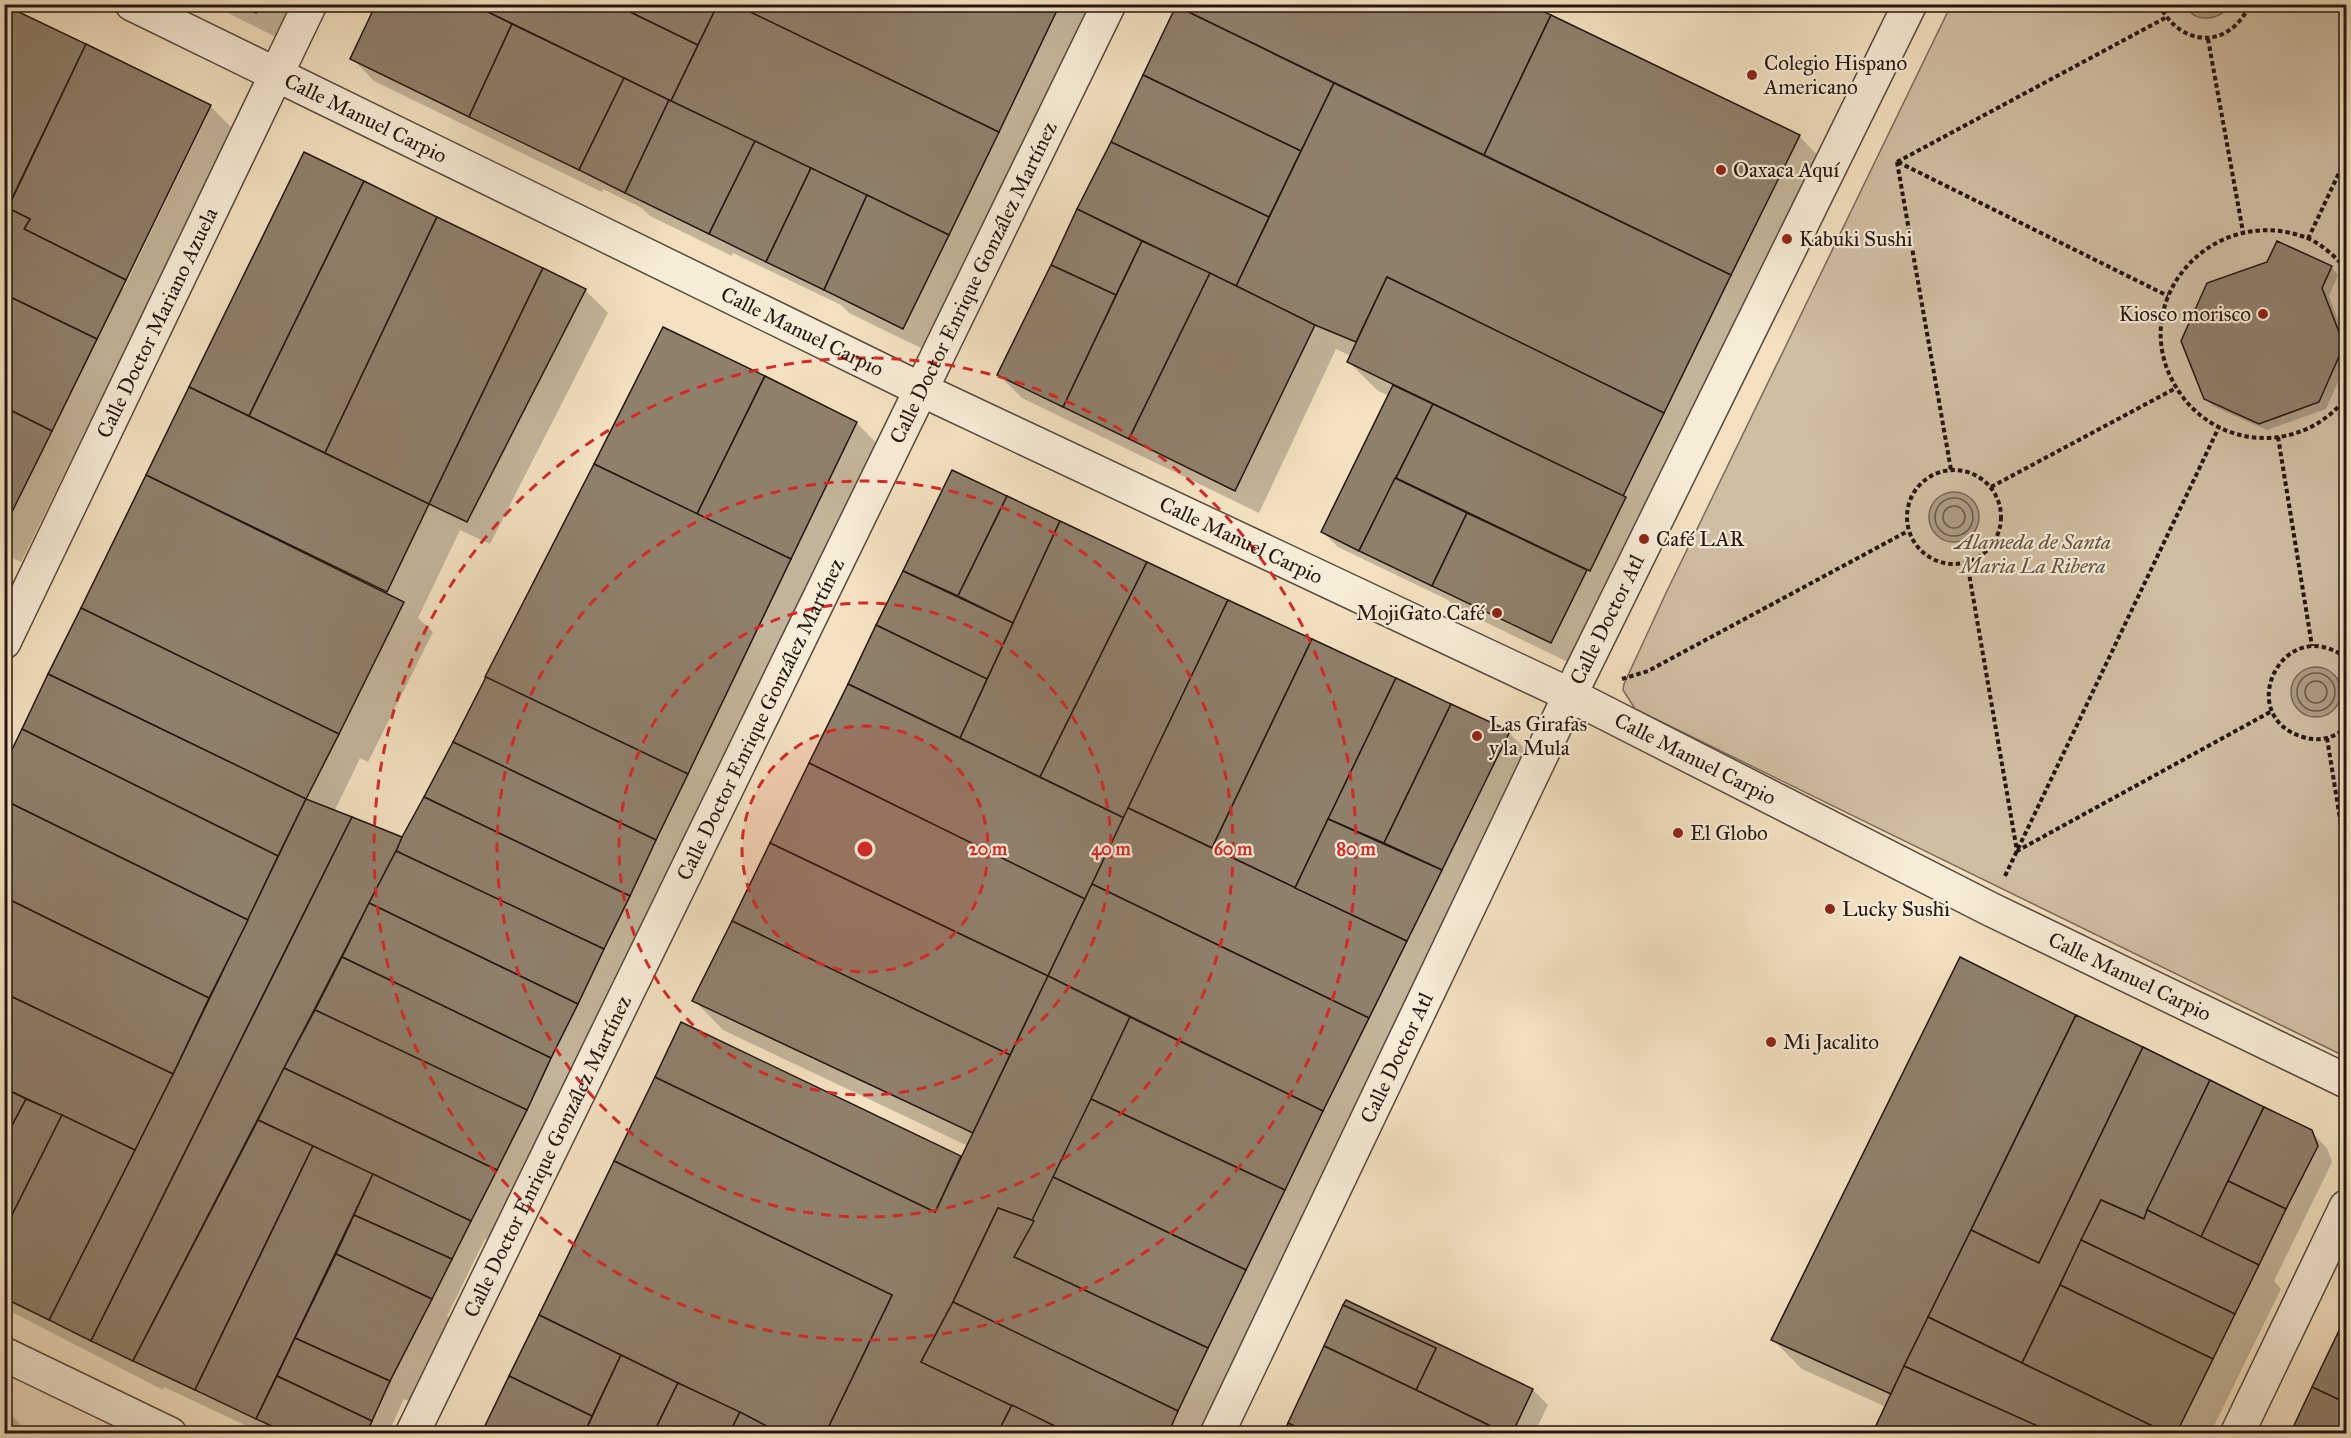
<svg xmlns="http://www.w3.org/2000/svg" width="2351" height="1438" font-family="'IM FELL Great Primer',serif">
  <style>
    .green { fill: #d0bea3; stroke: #7a6a5a; stroke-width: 1.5 }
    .water { fill: #ac9c85; stroke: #756656; stroke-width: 1.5 }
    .shadow { fill: #0003; fill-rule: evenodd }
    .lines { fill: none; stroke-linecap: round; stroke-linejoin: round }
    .shore { stroke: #68594a; stroke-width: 1.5 }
    .building { fill: #8f806c; stroke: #231610; stroke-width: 1.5 }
    .minor-casing { stroke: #57493c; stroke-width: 36 }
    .path { stroke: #231610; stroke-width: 4; stroke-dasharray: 4.5 3; stroke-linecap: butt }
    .minor { stroke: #f7ecd7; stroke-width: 33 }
    .ring { fill: none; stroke: #d62828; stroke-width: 3; stroke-dasharray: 10 8 }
    .poi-dot { fill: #8f2418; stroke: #f7ecd7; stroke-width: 2 }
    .labels { text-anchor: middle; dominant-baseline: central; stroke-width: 4.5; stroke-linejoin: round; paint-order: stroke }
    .poi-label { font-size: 21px; fill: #231610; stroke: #f7ecd7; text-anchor: start }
    .street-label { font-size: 21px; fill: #231610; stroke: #f7ecd7 }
    .park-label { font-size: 21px; font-style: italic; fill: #605143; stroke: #f7ecd7 }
    .centre { fill: #d62828; stroke: #f7ecd7; stroke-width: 3 }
    .ring-label { font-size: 18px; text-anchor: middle; font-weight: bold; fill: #d62828; stroke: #f7ecd7; stroke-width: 4.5; stroke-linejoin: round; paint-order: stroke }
  </style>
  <rect width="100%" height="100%" fill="#f3e1c1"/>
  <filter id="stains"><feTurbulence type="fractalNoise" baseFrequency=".00333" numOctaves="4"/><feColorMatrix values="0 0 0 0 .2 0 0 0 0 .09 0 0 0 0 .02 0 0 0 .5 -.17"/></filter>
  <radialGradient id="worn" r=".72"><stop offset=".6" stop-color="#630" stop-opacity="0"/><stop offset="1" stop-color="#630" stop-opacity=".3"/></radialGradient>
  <!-- green -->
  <polygon class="green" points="1951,5 2346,5 2346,1057 1635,709 1623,690 1624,684 1666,593"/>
  <!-- water -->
  <g class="water">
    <path d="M2185,5h45c-11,16 -35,19 -45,0z"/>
    <circle cx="1954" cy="517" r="25"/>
    <circle cx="2316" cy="692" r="25"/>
  </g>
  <!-- shadow -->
  <g class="shadow">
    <polygon points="210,4 304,4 286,42"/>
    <polygon points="377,4 1094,4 927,351 849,313 841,305 733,253 732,256 650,216 642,208 603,189 602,192 374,81 352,58"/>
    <polygon points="1179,4 1799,136 1828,166 1574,665 1456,608 1448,600 1338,547 1323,532 1389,396 1378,391 1349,362 1351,356 1336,349 1259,513 1022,398 999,375"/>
    <path d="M4,6l206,100 30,30 -92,169 -127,257 -17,-8zM204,116h3l-83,172 -3,-2z"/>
    <polygon points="305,154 585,290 608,313 490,544 460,530 418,618 433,632 368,762 360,758 334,812 403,841 664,329 857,423 879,446 494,1243 485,1239 447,1316 454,1323 413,1403 404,1399 388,1434 264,1434 164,1387 163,1390 4,1308 4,770"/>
    <polygon points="2268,263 2331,267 2338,275 2329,296 2346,342 2346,363 2326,409 2267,430 2213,406 2205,398"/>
    <polygon points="953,472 1509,733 1532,756 1202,1434 483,1434 682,1024 962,1159 968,1146 723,1030 694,1000"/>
    <polygon points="2311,1132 2327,1148 2332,1162 2274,1281 2281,1289 2210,1434 1873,1434 1886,1407 1802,1369 1773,1340"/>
    <polygon points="1346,1302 1533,1390 1548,1405 1534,1434 1285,1434"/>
    <polygon points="2346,1319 2346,1434 2292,1434"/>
    <polygon points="5,1409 30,1434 4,1434"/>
  </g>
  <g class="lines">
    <!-- shore -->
    <g class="shore">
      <circle cx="1954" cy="517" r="19"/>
      <circle cx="1954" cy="517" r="11"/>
      <circle cx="2316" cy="692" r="19"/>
      <circle cx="2316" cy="692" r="11"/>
    </g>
  </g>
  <!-- building -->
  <g class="building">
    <polygon points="238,4 260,4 256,13"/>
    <polygon points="376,4 472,4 512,24 469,117 350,59"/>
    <polygon points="472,4 614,4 698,45 671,101"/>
    <polygon points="614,4 718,4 698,45"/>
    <polygon points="718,4 734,4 999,132 949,235 671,101"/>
    <polygon points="734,4 1060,4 999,132"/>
    <polygon points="1177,4 1528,4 1551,15 1484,155 1176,6"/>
    <polygon points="4,5 86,44 4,215"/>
    <polygon points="1176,6 1334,83 1301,151 1143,75"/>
    <polygon points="1551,15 1800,135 1731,275 1484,155"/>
    <polygon points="512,24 624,78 579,170 469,117"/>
    <polygon points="86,44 211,105 126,280 24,229 30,219 8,208"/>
    <polygon points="1143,75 1301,151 1269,217 1111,142"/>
    <polygon points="624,78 669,100 625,193 579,170"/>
    <polygon points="1334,83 1731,275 1664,413 1387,277 1356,342 1315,325 1236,286"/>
    <polygon points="669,100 755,141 709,234 625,193"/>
    <polygon points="755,141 811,168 766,262 709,234"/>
    <polygon points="1111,142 1269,217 1236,286 1077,209"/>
    <polygon points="304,152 364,181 249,416 189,387"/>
    <polygon points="811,168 867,195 824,290 766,262"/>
    <polygon points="364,181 437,217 325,453 249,416"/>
    <polygon points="867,195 949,235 903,329 824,290"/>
    <polygon points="8,208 30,219 24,229 126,280 97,339 4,294 4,215"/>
    <polygon points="1077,209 1142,241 1116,295 1051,265"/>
    <polygon points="437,217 543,268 429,504 325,453"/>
    <polygon points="1142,241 1210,273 1129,439 1063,407"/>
    <polygon points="2277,241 2332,266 2322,288 2344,345 2319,402 2259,424 2204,399 2181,341 2207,283 2267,262"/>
    <polygon points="1051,265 1116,295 1063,407 997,375"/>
    <polygon points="543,268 586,289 467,522 429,504"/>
    <polygon points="1210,273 1315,325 1235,491 1129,439"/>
    <polygon points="1387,277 1664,413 1623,496 1347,362"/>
    <polygon points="4,294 97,339 52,431 4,407"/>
    <polygon points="663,327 765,376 697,514 594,464"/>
    <polygon points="765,376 857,422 791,559 697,514"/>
    <polygon points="1393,385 1433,404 1359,551 1321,532"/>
    <polygon points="189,387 429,504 387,592 146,475"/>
    <polygon points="1433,404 1626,497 1590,571 1396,478"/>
    <polygon points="4,407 52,431 4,528"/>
    <polygon points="594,464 791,559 688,774 485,677"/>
    <polygon points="952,470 1007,496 958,596 903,571"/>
    <polygon points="146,475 404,602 339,734 81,608"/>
    <polygon points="1395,478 1467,513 1432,586 1359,551"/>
    <polygon points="1007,496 1060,521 1013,623 958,596"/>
    <polygon points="1467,513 1587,570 1551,643 1432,586"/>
    <polygon points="1060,521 1147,562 1040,777 960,738"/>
    <polygon points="1147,562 1228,600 1124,818 1040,777"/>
    <polygon points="903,571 1013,623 987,679 876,625"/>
    <polygon points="1228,600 1312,639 1212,848 1128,808"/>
    <polygon points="81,608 339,734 306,799 48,674"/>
    <polygon points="876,625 987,679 960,738 848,684"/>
    <polygon points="1312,639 1396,678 1295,888 1212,848"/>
    <polygon points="48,674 306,799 278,856 22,729"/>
    <polygon points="486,677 688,774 656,840 453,742"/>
    <polygon points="1396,678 1451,704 1384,843 1328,819"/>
    <polygon points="848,684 1124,818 1085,899 809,763"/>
    <polygon points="1451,704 1510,731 1442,870 1384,843"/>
    <polygon points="22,729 278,856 248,920 4,800 4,766"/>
    <polygon points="453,742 656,840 630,896 424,797"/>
    <polygon points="809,763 1085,899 1048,976 770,843"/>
    <polygon points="424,797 630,896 604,949 396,851 402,837"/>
    <polygon points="306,799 352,817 91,1341 49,1320 173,1074"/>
    <polygon points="4,800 248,920 209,998 4,897"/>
    <polygon points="1128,808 1407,941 1369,1018 1092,884"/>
    <polygon points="352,817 402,837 396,851 133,1361 91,1341"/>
    <polygon points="1328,819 1442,870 1407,941 1295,888"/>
    <polygon points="770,843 1048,976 1010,1055 732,921"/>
    <polygon points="396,851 604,949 578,1004 369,903"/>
    <polygon points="1092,884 1369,1018 1323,1111 1048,976"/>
    <polygon points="4,897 209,998 173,1074 4,993"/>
    <polygon points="369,903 578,1004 551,1058 342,957"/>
    <polygon points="732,921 1010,1055 973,1133 692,1001"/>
    <polygon points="342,957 551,1058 527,1110 315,1010"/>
    <polygon points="1960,957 2076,1015 1891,1394 1771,1340"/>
    <polygon points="1048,976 1130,1017 1034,1221 998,1208 953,1302 921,1362 1012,1405 997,1434 825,1434 892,1295 614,1161 655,1077 935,1212"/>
    <polygon points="4,993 173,1074 135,1150 4,1088"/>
    <polygon points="315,1010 527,1110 497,1170 284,1068"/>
    <polygon points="2076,1015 2143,1047 2039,1263 1971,1230"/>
    <polygon points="1130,1017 1323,1111 1285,1190 1091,1099"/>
    <polygon points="681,1022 961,1156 935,1212 655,1077"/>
    <polygon points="2143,1047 2210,1080 2144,1219 2101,1200 2022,1363 1928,1317 1971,1230 2039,1263"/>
    <polygon points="284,1068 497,1170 471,1221 258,1120"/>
    <polygon points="2210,1080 2264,1107 2201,1237 2147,1210"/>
    <polygon points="4,1088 26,1099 4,1141"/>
    <polygon points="26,1099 62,1115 4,1231 4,1141"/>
    <polygon points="1091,1099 1285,1190 1246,1270 1053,1177"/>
    <polygon points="2264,1107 2312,1130 2318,1146 2286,1209 2228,1181"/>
    <polygon points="62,1115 135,1150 49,1320 4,1298 4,1231"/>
    <polygon points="258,1120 313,1146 195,1390 133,1361"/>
    <polygon points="313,1146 373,1174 256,1419 195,1390"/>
    <polygon points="614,1161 892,1295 825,1434 782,1434 539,1315"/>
    <polygon points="373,1174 471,1221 452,1259 354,1215"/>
    <polygon points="1053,1177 1246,1270 1208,1348 1014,1257"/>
    <polygon points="2228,1181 2286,1209 2259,1265 2201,1237"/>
    <polygon points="2101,1200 2144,1219 2147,1210 2259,1265 2235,1314 2081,1240"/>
    <polygon points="998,1208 1034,1221 1014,1257 1208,1348 1178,1411 953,1302"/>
    <polygon points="354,1215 452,1259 432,1299 336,1254"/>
    <polygon points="2081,1240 2235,1314 2213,1359 2060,1285"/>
    <polygon points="336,1254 432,1299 390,1381 295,1338"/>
    <polygon points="2060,1285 2213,1359 2176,1434 2169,1434 2022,1363"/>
    <polygon points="1346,1300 1533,1389 1512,1434 1507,1434 1416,1390 1436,1348 1343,1305"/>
    <polygon points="953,1302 1178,1411 1168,1434 1071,1434 921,1362"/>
    <polygon points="1343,1305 1436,1348 1416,1390 1324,1346"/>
    <polygon points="539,1315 621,1355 592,1416 509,1376"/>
    <polygon points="2346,1316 2346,1403 2312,1387"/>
    <polygon points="1928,1317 2022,1363 2169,1434 2055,1434 1904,1366"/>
    <polygon points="295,1338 390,1381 372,1421 277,1376"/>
    <polygon points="1324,1346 1416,1390 1507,1434 1310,1434 1288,1423"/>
    <polygon points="621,1355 678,1383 653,1434 584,1434"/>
    <polygon points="1904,1366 2055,1434 1872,1434"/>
    <polygon points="277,1376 372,1421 366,1434 289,1434 256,1419"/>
    <polygon points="509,1376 592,1416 584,1434 481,1434"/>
    <polygon points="678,1383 740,1412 729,1434 653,1434"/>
    <polygon points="2312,1387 2346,1403 2346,1434 2290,1434"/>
    <polygon points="1012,1405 1071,1434 997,1434"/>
    <polygon points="740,1412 782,1434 729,1434"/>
    <polygon points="1288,1423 1310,1434 1283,1434"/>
  </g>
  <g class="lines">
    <!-- minor casing -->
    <g class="minor-casing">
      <g id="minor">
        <path id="s1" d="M132,4l790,386 648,305 420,214 356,172"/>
        <path id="s2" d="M4,642l306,-638"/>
        <polyline points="4,1354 170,1434"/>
        <path id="s3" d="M412,1434l697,-1430"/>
        <path id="s4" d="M1217,1434l353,-739 340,-691"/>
        <polyline points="2237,1434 2346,1207"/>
      </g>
    </g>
    <!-- path -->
    <g class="path">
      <path d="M2159,4c21,44 71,46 91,0"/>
      <polyline points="2208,39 2243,232"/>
      <polyline points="1897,162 1951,470"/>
      <polyline points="1897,162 2165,18"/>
      <polyline points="1898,162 2168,296"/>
      <polyline points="2308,239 2346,158"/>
      <path d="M2346,268c-11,-11 -24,-24 -39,-30 -98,-38 -189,71 -125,158 16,22 41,37 68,41 38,5 73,-10 96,-39"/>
      <polyline points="2278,437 2312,646"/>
      <circle cx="1954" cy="517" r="47"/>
      <polyline points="1991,487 2176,388"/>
      <polyline points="1967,562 2017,851 2272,711"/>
      <path d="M2346,658c-62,-47 -114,58 -43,79 16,5 32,1 43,-10"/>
      <polyline points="1622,679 1648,671 1908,531"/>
      <polyline points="2327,738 2346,856"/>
      <polyline points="2005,876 2219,427"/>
    </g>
    <!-- minor -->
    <use href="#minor" class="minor"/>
  </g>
  <!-- distance rings -->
  <circle cx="865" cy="849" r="123" fill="#d62828" fill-opacity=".12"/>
  <g class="ring">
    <circle cx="865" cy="849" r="123"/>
    <circle cx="865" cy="849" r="246"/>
    <circle cx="865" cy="849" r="368"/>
    <circle cx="865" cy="849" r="491"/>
  </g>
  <!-- markers -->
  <g class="poi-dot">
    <circle cx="1752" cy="75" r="6"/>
    <circle cx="1721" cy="170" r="6"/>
    <circle cx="1787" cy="239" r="6"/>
    <circle cx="2263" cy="314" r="6"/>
    <circle cx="1644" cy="539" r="6"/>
    <circle cx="1497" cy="613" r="6"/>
    <circle cx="1477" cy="736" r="6"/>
    <circle cx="1678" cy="833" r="6"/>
    <circle cx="1830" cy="909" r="6"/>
    <circle cx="1771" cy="1042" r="6"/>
  </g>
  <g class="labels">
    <!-- poi labels -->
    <g class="poi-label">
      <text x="1764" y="63">Colegio Hispano<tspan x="1764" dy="24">Americano</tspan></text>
      <text x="1733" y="170">Oaxaca Aquí</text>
      <text x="1799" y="239">Kabuki Sushi</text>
      <text x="2251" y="314" text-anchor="end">Kiosco morisco</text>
      <text x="1656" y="539">Café LAR</text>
      <text x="1485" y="613" text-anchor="end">MojiGato Café</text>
      <text x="1489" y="724">Las Girafas<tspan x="1489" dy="24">y la Mula</tspan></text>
      <text x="1690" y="833">El Globo</text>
      <text x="1842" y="909">Lucky Sushi</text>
      <text x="1783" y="1042">Mi Jacalito</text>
    </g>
    <!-- street labels -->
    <g class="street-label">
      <text stroke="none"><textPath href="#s1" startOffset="260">Calle Manuel Carpio</textPath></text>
      <text stroke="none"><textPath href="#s3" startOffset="1281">Calle Doctor Enrique González Martínez</textPath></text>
      <text stroke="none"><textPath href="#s2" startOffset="354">Calle Doctor Mariano Azuela</textPath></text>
      <text stroke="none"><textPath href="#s1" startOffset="746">Calle Manuel Carpio</textPath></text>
      <text stroke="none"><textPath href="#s1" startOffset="1232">Calle Manuel Carpio</textPath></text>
      <text stroke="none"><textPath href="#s4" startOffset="903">Calle Doctor Atl</textPath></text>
      <text stroke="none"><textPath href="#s3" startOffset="795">Calle Doctor Enrique González Martínez</textPath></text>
      <text stroke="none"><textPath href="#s1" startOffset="1736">Calle Manuel Carpio</textPath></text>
      <text stroke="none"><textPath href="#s1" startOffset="2222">Calle Manuel Carpio</textPath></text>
      <text stroke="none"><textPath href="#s4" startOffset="417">Calle Doctor Atl</textPath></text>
      <text stroke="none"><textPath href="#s3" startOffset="309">Calle Doctor Enrique González Martínez</textPath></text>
    </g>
    <!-- park labels -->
    <g class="park-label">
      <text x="2033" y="542">Alameda de Santa<tspan x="2033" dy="24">Maria La Ribera</tspan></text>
    </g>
  </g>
  <circle cx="865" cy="849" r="9" class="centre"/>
  <g class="ring-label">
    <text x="988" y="855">20 m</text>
    <text x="1111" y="855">40 m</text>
    <text x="1233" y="855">60 m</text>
    <text x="1356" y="855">80 m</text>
  </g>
  <!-- margin -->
  <rect width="2351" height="1438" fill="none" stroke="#f3e1c1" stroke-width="24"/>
  <rect x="6" y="6" width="2339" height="1426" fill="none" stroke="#231610" stroke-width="3"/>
  <rect x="12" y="12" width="2327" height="1414" fill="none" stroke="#231610" stroke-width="1.5"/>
  <rect width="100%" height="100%" filter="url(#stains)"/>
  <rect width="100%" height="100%" fill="url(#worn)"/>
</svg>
